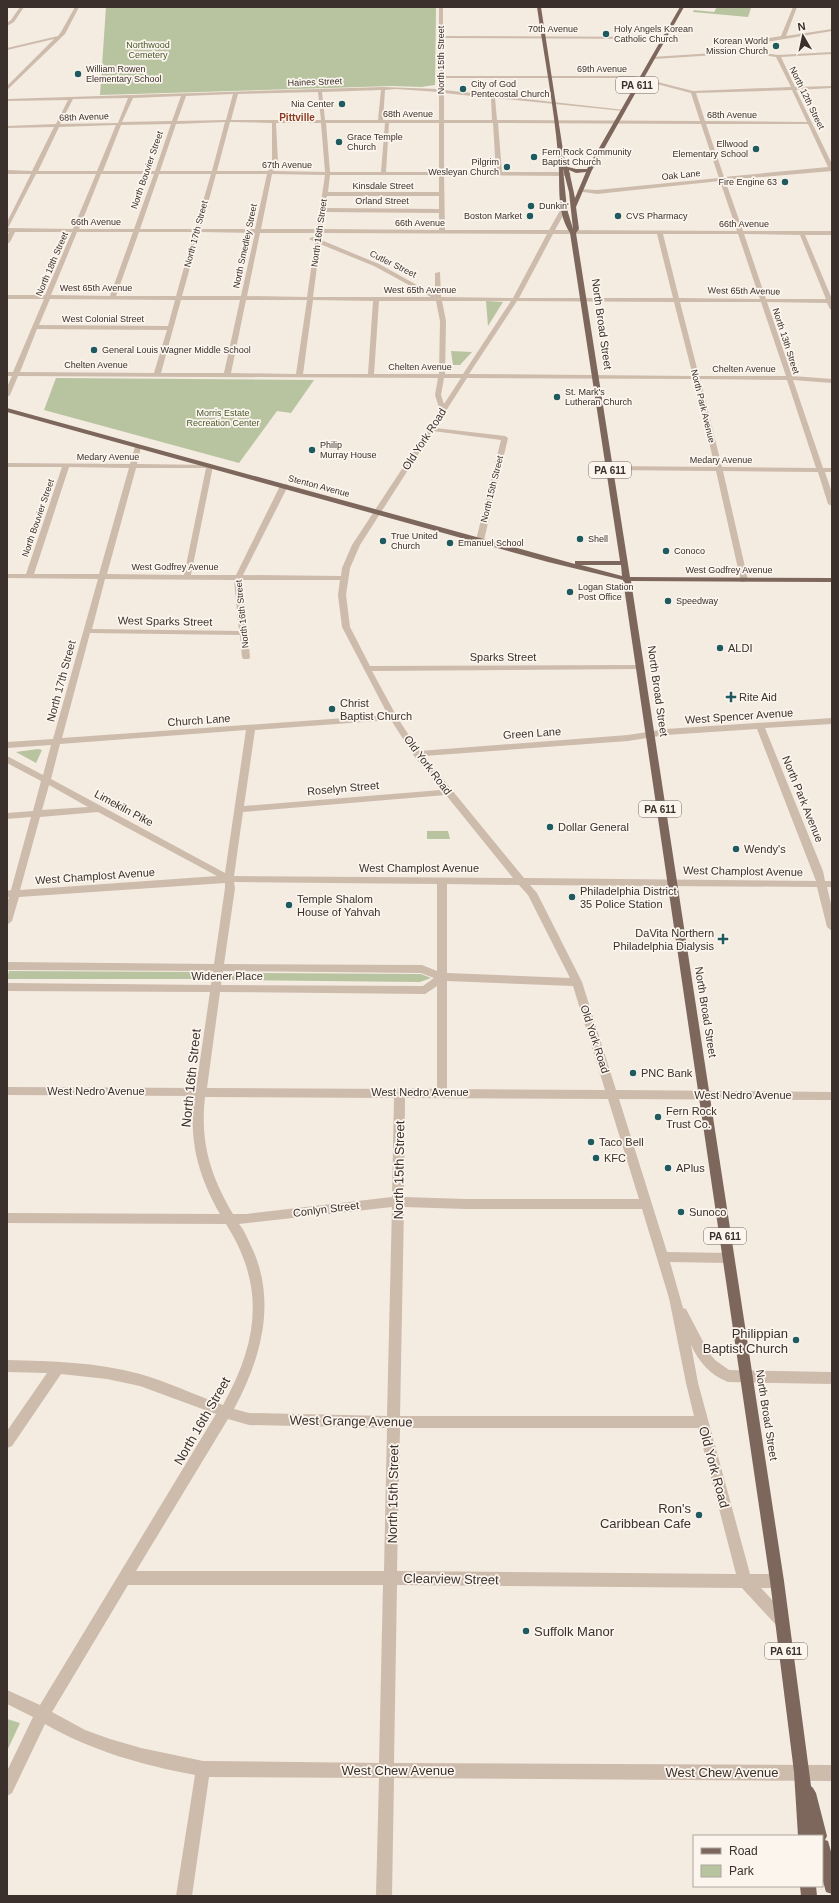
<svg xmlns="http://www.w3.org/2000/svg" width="839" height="1903" font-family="Helvetica,sans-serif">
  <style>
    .green { fill: #b8c4a0 }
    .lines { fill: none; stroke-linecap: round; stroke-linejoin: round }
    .minor { fill: #cdbbac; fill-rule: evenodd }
    .major { fill: #7d675c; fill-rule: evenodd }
    .poi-dot { fill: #1f5a5e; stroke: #fbf5ee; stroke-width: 1.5 }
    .labels { text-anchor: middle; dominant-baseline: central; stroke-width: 3.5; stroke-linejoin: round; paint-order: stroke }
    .far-street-label { font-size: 9px; fill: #3b302b; stroke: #fbf5ee }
    .far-poi-label { font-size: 9px; fill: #3b302b; stroke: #fbf5ee; text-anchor: start }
    .far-park-label { font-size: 9px; fill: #4a5a2e; stroke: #fbf5ee }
    .shield { fill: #fbf5ee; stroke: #756b66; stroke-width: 1 }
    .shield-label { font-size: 10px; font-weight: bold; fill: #3b302b }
    .far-neighbourhood-label { font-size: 10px; font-weight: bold; fill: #8c3b22; stroke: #fbf5ee }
    .street-label { font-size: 11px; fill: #3b302b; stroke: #fbf5ee }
    .poi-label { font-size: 11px; fill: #3b302b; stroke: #fbf5ee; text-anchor: start }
    .near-street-label { font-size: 13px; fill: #3b302b; stroke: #fbf5ee }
    .near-poi-label { font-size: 13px; fill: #3b302b; stroke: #fbf5ee; text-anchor: end }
  </style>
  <rect width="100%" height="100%" fill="#f4ebe1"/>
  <!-- green -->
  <g class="green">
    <polygon points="106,7 436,7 435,85 421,87 393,86 100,95"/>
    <polygon points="717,7 751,8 748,17 693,12 694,10 714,12"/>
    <polygon points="486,301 503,302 488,326"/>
    <polygon points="451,351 472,352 460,365 453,365"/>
    <polygon points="56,378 314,380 291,413 277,411 239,463 44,410"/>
    <polygon points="38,749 42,750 36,763 16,752"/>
    <polygon points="427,831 448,831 450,839 427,839"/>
    <polygon points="9,971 202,972 201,979 7,979"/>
    <polygon points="232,973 421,974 431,978 420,982 232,980"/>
    <polygon points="7,1719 20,1723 7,1751"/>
  </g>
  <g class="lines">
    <!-- minor -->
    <g class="minor">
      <polygon points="20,7 24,7 14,22 7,26 7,23 11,20"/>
      <polygon points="75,7 79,7 65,34 7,90 7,86 54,39 7,50 7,48 58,36 61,32"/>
      <path d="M439,7h4v29l221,1 2,1 -2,1 -221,-1 1,38h190l59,15 98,-4 -15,-30 -29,-4 -93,6 -2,-2 93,-6v-7l7,-3 29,-5 12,-29h4l-11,29 46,-7v2l-83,14v6l29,4 54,-3v2l-51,3 14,30 37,-1v2l-36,2 36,74v7l-107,9 18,51h89v4h-27l27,64v11l-2,-1 -3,-6 -60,-1 25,74 40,3v4l-39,-3 30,88h9v4h-7l7,21v13l-4,-2 -10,-32 -95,-1 25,109 -4,2h-3l-25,-111 -107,-1 -3,-2 3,-2 106,1 -21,-88 -227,-1 -32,50 70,8 3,2 -24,102 -4,2 -4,-2 25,-100 -68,-9 -73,114 -10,23 -4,27 4,32 20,39 269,-1 4,2 -4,2 -267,2 25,46 22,34 209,-16 38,-6 166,-11v6l-67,4 58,143 2,10h7v6h-5l5,21v23l-5,-4 -10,-40 -287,-2 7,8 45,89 34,108 216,2v8l-213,-1 48,153 61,1 4,1 2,4 -2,4 -4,1 -58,-1 13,46 3,1 23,44 6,7 14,10 103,2v12l-104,-2c-18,-7 -29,-20 -37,-37l7,38 52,191h27l5,2 2,5 -2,5 -5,2h-16l26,28 2,5 -2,5 -5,2 -5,-2 -35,-38 -345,-3 -3,178 438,2v16l-438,-3 -2,118h-16l3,-118 -170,-1 -17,119h-16l19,-121c-53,-10 -103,-24 -150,-51l-33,69 -5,3v-25l26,-54 -26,-13v-14l33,15 176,-291 -76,-28 -33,-7 -46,-5 -49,72 -5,2v-17l40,-58 -40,-1v-12c45,1 89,2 133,14 28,8 55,21 83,31 35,-63 43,-118 3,-181l-219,-1v-10l213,1c-22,-39 -31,-72 -26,-118l-187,-1v-8l189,1 14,-96 -203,-1v-8l204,2 2,-14 -206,-1v-8l207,2 11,-76v-5l-206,14 -7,24 -5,4v-22l2,-6h-2v-6l4,-1 20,-73 -24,2v-6l26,-2 8,-30 -34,-18v-7l36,19 8,-30 -44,3v-6l46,-3 45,-160 -91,-1v-4h19l36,-107h-55v-4l123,1 5,-17 3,-2 3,2 -4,17 75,1 1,1 -22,109h45l44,-89 7,-2 1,2 -45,89 98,1 1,-8 10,-23 88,-134 -5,-16 3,-17 -420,-2 -8,19 -3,2v-10l5,-11h-5v-4h6l31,-73h-37v-4h38l27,-63h-57l-5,10 -3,2v-8l2,-4h-2v-10l24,-48h-24v-4l25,1 22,-44 -47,1v-2l49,-2 12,-24 -61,1v-2l376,-12 56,2zM444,78h190l57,15 9,28 -203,-1 -2,-22 128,13 2,-1 -181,-20zM396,89l43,3v28h-56l2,-30zM381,90l-3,30h-53l-3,-28zM792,90l15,32 -102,-1 -9,-28zM318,92l3,28h-90l7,-26zM444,93l47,5 1,22h-48zM233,94l-7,26 -49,1 9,-25zM181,96l-9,25 -50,1 11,-24zM128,98l-10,25 -58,1 13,-25zM225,122l-13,49h-52l16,-47zM230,122l42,1v39l-4,9h-51zM276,123h45l4,49 -52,-1 5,-9zM326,123h59l-4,49h-51zM389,123h50v49h-53zM444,123h49l3,49h-52zM498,123l203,1 18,54 -122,12 -17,-1 -3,2 20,3 123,-13 17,50 -182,-1 13,-23 -3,-2 -3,2 -13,23h-104l-1,-55 124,1 3,-2 -3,-2h-66zM171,124l-16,47h-52l18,-46zM706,124h102l20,43 -104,10zM116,125l-19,46h-59l21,-44zM36,174h60l-23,55 -65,-1zM101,174h53l-20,55h-55zM159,174h52l-16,55h-55zM216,174h51l-12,55h-54zM272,174l53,1 -8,54h-56zM330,175h109v17h-111zM327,196h112v13l-114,-1zM325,212l114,1v17l-117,-1zM77,232h56l-23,64 -59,-1zM139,232h55l-18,64h-60zM200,232l55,1 -14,63h-59zM260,233h57l-1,5 -4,-1 -3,2 6,3 -8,55 -60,-1zM322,233l225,1 -34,64 -72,-1 -1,-25 -5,1v22l-56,-31 -58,-24zM553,234h104l16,64h-154zM663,234h75l22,65 -81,-1zM744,234l56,1 26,64h-60zM320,244l54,22 57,31h-118zM50,299l125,1 -7,26 -129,-1zM181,300h59l-16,73h-63zM246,300h61l-11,74 -65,-1zM313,300l60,1 -5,73h-65zM379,301h57l4,20 -1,53h-65zM442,301h69l-48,73h-18l1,-53zM517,301l157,1 19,74 -224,-2zM680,302h81l25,74h-87zM37,329l130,1 -13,43 -134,-1zM444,378h17l-17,26 -3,-9zM700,379l87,1 29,88 -94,-1zM69,467l60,1 -30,106h-65zM136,468h70l-22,107 -77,-1zM105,579l129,1 5,51 -147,-2zM242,580h98l-2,15 4,32 46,88 -326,23 28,-105 150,2 2,22 1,2h6l1,-2zM391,720l23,36 27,34 -197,16 11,-76zM757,729l59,152 -292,-3 -100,-122 204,-15 38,-6zM246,730l-21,143 -174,-94 9,-35zM49,785l39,22 -46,3zM446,795l67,83 -279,-2 9,-64zM98,812l119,64 -197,14 20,-73zM234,882l203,2v87l-15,-6 -198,-1 11,-76zM447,884l72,1 9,10 42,83 -123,-5zM223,971l198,2 13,5 -11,8 -202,-1zM447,981l126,5 32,104 -158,-1zM437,986v103l-37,-1 -4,1 -189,-1 13,-96 205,2zM205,1097l189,1 -2,99 -146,17h-13c-23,-39 -33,-72 -28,-117zM405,1098l203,1 31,100h-173l-62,-2zM392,1207l-5,209 -138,-3 -15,-4c27,-50 43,-107 18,-161 -4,-8 -7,-17 -13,-24zM404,1207l62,2h176l27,89 17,85 8,33h-294zM228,1419l21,6 138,3 -3,143h-248zM400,1428h298l38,146 -339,-3zM128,1585h255l-4,178 -176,-2 -62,-13 -31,-9 -25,-9 -33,-18z"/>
    </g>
    <!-- major -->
    <g class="major">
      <path d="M537,7h4l23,150 4,10 8,2h11l93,-162h4l-92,163 -16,37 3,22 -3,4 54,344 202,1v4l-201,-1 153,1000 27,205 2,2 3,5 11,43 -2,4 3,1 4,14v39l-6,-2 -4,-14v-42h-24l-4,-64 -24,-191 -147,-1001 -75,-18 -541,-150v-4l568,156v-3h45l-50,-328c-15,-23 -9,-52 -12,-78 -4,-49 -14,-99 -21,-148zM563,169l6,23 4,37 -6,-20zM569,170l7,3 10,-1 -11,26zM581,565h40l1,11z"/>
      <polygon points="800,1886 816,1886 817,1896 801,1896"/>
    </g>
  </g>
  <!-- markers -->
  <g class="poi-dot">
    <circle cx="606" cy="34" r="4"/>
    <circle cx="776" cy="46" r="4"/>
    <circle cx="78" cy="74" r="4"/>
    <circle cx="463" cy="89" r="4"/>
    <circle cx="342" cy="104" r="4"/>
    <circle cx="339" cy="142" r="4"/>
    <circle cx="756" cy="149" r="4"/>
    <circle cx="534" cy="157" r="4"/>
    <circle cx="507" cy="167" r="4"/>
    <circle cx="785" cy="182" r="4"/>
    <circle cx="531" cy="206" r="4"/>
    <circle cx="530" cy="216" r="4"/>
    <circle cx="618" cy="216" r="4"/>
    <circle cx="94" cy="350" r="4"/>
    <circle cx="557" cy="397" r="4"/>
    <circle cx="312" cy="450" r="4"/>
    <circle cx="580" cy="539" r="4"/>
    <circle cx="383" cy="541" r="4"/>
    <circle cx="450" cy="543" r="4"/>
    <circle cx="666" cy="551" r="4"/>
    <circle cx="570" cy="592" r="4"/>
    <circle cx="668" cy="601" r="4"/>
    <circle cx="720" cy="648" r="4"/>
    <path d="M729 691h4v4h4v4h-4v4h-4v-4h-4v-4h4z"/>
    <circle cx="332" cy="709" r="4"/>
    <circle cx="550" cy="827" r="4"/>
    <circle cx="736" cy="849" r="4"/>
    <circle cx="572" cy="897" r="4"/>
    <circle cx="289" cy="905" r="4"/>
    <path d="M721 933h4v4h4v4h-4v4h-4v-4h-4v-4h4z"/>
    <circle cx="633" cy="1073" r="4"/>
    <circle cx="658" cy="1117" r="4"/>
    <circle cx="591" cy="1142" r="4"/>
    <circle cx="596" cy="1158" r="4"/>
    <circle cx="668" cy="1168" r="4"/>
    <circle cx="681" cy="1212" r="4"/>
    <circle cx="796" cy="1340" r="4"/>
    <circle cx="699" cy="1515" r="4"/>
    <circle cx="526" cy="1631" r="4"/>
  </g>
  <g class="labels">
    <!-- far-street labels -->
    <g class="far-street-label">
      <text x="553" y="29">70th Avenue</text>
      <text transform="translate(441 60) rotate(-90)">North 15th Street</text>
      <text x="602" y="69">69th Avenue</text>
      <text transform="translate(315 82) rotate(-2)">Haines Street</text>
      <text transform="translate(807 98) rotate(64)">North 12th Street</text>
      <text x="408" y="114">68th Avenue</text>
      <text x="732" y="115">68th Avenue</text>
      <text transform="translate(84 117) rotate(-2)">68th Avenue</text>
      <text x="287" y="165">67th Avenue</text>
      <text transform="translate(147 170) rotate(-71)">North Bouvier Street</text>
      <text transform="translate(681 175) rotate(-6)">Oak Lane</text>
      <text x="383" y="186">Kinsdale Street</text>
      <text x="382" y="201">Orland Street</text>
      <text x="96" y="222">66th Avenue</text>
      <text x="420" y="223">66th Avenue</text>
      <text x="744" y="224">66th Avenue</text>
      <text transform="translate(319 233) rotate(-82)">North 16th Street</text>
      <text transform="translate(196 234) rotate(-75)">North 17th Street</text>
      <text transform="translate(245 246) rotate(-78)">North Smedley Street</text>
      <text transform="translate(52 264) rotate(-67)">North 18th Street</text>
      <text transform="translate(393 264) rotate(26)">Cutler Street</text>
      <text x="96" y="288">West 65th Avenue</text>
      <text x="420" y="290">West 65th Avenue</text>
      <text transform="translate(744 291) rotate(1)">West 65th Avenue</text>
      <text x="103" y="319">West Colonial Street</text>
      <text transform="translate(786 341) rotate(72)">North 13th Street</text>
      <text x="96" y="365">Chelten Avenue</text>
      <text x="420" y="367">Chelten Avenue</text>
      <text x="744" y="369">Chelten Avenue</text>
      <text transform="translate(703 406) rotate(76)">North Park Avenue</text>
      <text x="108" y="457">Medary Avenue</text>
      <text x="721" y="460">Medary Avenue</text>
      <text transform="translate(319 486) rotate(15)">Stenton Avenue</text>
      <text transform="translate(492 489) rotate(-76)">North 15th Street</text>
      <text transform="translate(38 518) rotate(-71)">North Bouvier Street</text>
      <text x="175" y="567">West Godfrey Avenue</text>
      <text x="729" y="570">West Godfrey Avenue</text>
      <text transform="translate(242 614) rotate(-96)">North 16th Street</text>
    </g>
    <!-- far-poi labels -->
    <g class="far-poi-label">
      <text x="614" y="29">Holy Angels Korean<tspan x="614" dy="10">Catholic Church</tspan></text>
      <text x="768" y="41" text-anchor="end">Korean World<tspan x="768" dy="10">Mission Church</tspan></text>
      <text x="86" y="69">William Rowen<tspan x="86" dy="10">Elementary School</tspan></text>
      <text x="471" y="84">City of God<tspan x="471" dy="10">Pentecostal Church</tspan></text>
      <text x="334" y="104" text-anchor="end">Nia Center</text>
      <text x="347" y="137">Grace Temple<tspan x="347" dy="10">Church</tspan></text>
      <text x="748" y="144" text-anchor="end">Ellwood<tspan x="748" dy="10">Elementary School</tspan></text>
      <text x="542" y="152">Fern Rock Community<tspan x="542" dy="10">Baptist Church</tspan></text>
      <text x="499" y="162" text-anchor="end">Pilgrim<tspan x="499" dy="10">Wesleyan Church</tspan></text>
      <text x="777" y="182" text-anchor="end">Fire Engine 63</text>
      <text x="539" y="206">Dunkin'</text>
      <text x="522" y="216" text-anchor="end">Boston Market</text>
      <text x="626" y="216">CVS Pharmacy</text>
      <text x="102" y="350">General Louis Wagner Middle School</text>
      <text x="565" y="392">St. Mark's<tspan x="565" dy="10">Lutheran Church</tspan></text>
      <text x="320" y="445">Philip<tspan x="320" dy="10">Murray House</tspan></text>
      <text x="391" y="536">True United<tspan x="391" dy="10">Church</tspan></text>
      <text x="588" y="539">Shell</text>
      <text x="458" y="543">Emanuel School</text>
      <text x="674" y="551">Conoco</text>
      <text x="578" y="587">Logan Station<tspan x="578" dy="10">Post Office</tspan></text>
      <text x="676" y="601">Speedway</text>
    </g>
    <!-- far-park labels -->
    <g class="far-park-label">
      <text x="148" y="45">Northwood<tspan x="148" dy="10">Cemetery</tspan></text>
      <text x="223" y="413">Morris Estate<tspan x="223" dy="10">Recreation Center</tspan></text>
    </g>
    <!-- shield labels -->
    <g class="shield">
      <rect x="616" y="77" width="42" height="16" rx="3"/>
      <rect x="589" y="462" width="42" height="16" rx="3"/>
      <rect x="639" y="801" width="42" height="16" rx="3"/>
      <rect x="704" y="1228" width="42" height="16" rx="3"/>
      <rect x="765" y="1643" width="42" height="16" rx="3"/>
    </g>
    <g class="shield-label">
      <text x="637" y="85">PA 611</text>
      <text x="610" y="470">PA 611</text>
      <text x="660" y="809">PA 611</text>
      <text x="725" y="1236">PA 611</text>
      <text x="786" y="1651">PA 611</text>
    </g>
    <!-- far-neighbourhood labels -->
    <g class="far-neighbourhood-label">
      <text x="297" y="117">Pittville</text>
    </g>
    <!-- street labels -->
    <g class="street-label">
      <text transform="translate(602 324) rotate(82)">North Broad Street</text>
      <text transform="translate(424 439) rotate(-57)">Old York Road</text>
      <text transform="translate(165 621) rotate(1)">West Sparks Street</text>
      <text x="503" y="657">Sparks Street</text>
      <text transform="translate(61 681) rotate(-75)">North 17th Street</text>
      <text transform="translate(658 691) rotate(82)">North Broad Street</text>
      <text transform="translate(739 716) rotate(-4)">West Spencer Avenue</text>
      <text transform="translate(199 720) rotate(-4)">Church Lane</text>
      <text transform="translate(532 733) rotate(-4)">Green Lane</text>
      <text transform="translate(428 765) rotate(53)">Old York Road</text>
      <text transform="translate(343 788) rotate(-5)">Roselyn Street</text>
      <text transform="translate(803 799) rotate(68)">North Park Avenue</text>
      <text transform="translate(124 808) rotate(28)">Limekiln Pike</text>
      <text x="419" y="868">West Champlost Avenue</text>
      <text transform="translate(743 871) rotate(1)">West Champlost Avenue</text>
      <text transform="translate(95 876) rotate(-4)">West Champlost Avenue</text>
      <text x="227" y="976">Widener Place</text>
      <text transform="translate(706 1012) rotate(81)">North Broad Street</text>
      <text transform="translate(595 1039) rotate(72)">Old York Road</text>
      <text x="96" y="1091">West Nedro Avenue</text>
      <text x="420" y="1092">West Nedro Avenue</text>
      <text x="743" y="1095">West Nedro Avenue</text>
      <text transform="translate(326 1209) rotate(-7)">Conlyn Street</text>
      <text transform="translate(767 1415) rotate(81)">North Broad Street</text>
    </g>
    <!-- poi labels -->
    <g class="poi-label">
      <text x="728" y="648">ALDI</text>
      <text x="739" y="697">Rite Aid</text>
      <text x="340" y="703">Christ<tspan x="340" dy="13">Baptist Church</tspan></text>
      <text x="558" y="827">Dollar General</text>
      <text x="744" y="849">Wendy's</text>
      <text x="580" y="891">Philadelphia District<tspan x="580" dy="13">35 Police Station</tspan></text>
      <text x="297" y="899">Temple Shalom<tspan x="297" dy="13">House of Yahvah</tspan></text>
      <text x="714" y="933" text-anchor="end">DaVita Northern<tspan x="714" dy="13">Philadelphia Dialysis</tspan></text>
      <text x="641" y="1073">PNC Bank</text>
      <text x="666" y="1111">Fern Rock<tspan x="666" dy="13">Trust Co.</tspan></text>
      <text x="599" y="1142">Taco Bell</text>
      <text x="604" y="1158">KFC</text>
      <text x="676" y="1168">APlus</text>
      <text x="689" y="1212">Sunoco</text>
    </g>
    <!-- near-street labels -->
    <g class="near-street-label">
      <text transform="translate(191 1078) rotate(-84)">North 16th Street</text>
      <text transform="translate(399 1170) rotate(-89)">North 15th Street</text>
      <text transform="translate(202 1421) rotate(-60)">North 16th Street</text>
      <text transform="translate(351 1421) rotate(1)">West Grange Avenue</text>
      <text transform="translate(714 1467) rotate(75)">Old York Road</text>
      <text transform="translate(393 1494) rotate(-89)">North 15th Street</text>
      <text transform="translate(451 1579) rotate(1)">Clearview Street</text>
      <text x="398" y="1770">West Chew Avenue</text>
      <text x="722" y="1772">West Chew Avenue</text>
    </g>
    <!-- near-poi labels -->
    <g class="near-poi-label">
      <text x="788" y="1333">Philippian<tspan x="788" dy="15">Baptist Church</tspan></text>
      <text x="691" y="1508">Ron's<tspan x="691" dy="15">Caribbean Cafe</tspan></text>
      <text x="534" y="1631" text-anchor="start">Suffolk Manor</text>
    </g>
  </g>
  <!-- border -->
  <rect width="839" height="1903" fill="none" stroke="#3b302b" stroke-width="16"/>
  <!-- legend -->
  <rect x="693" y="1835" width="130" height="52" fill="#fbf5ee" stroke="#aea6a0"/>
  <rect x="701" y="1848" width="20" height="6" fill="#7d675c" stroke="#aea6a0"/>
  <text x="729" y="1855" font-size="12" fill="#3b302b">Road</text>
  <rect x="701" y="1865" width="20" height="12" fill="#b8c4a0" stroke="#aea6a0"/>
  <text x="729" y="1875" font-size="12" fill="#3b302b">Park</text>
  <!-- north arrow -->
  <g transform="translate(803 36) rotate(351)" stroke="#fbf5ee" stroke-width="3" paint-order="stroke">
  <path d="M0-3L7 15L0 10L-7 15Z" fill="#3b302b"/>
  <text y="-6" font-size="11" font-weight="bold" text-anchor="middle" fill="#3b302b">N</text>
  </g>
</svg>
